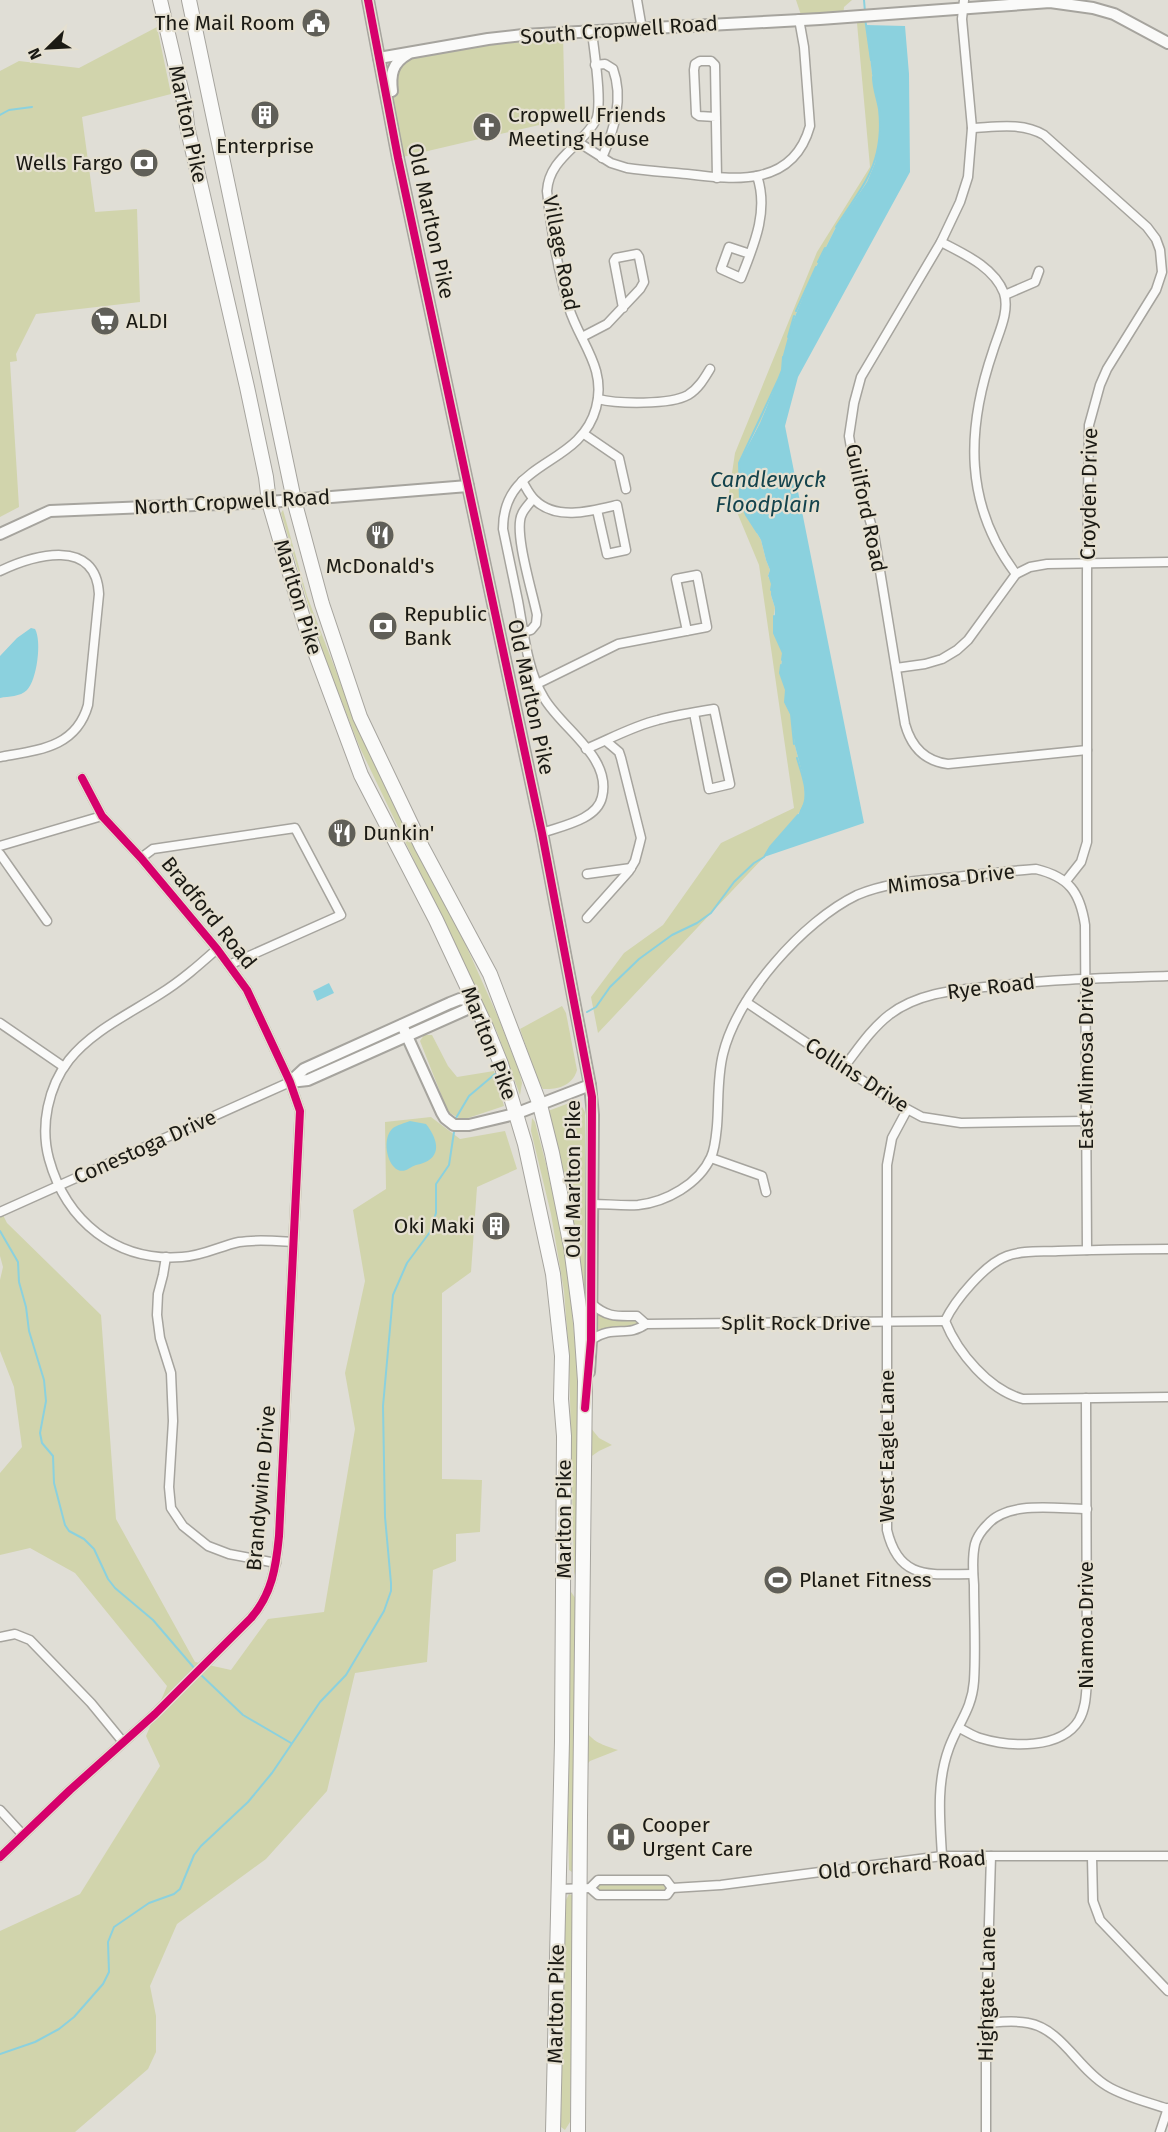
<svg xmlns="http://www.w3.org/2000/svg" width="1168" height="2132" font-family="'Fira Sans',sans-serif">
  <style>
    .green { fill: #d1d4ac }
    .water { fill: #8bd1de }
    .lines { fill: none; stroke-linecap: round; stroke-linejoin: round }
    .stream { stroke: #8bd1de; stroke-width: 2 }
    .minor-casing { stroke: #a6a49e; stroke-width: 11 }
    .tertiary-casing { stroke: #a6a49e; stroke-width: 14 }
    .trunk-casing { stroke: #a6a49e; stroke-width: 16 }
    .minor { stroke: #fafaf9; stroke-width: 8 }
    .tertiary { stroke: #fafaf9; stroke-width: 10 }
    .trunk { stroke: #fafaf9; stroke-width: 14 }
    .cycleway-casing { stroke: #e5e0d1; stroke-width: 11 }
    .cycleway { stroke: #d6006c; stroke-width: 8 }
    .labels { text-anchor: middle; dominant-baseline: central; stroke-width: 4.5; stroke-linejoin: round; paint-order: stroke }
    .poi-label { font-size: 21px; fill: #1b1a14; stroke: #e5e0d1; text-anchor: start }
    .street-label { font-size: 21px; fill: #1b1a14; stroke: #e5e0d1 }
    .water-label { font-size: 22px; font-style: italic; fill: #14434d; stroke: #e5e0d1 }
  </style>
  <rect width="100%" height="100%" fill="#e0ded6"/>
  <!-- green -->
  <g class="green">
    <polygon points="796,0 852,0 844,7 843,18 802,18"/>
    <polygon points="865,14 873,82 879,108 879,136 875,163 867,182 835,229 813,273 791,326 782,370 760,423 741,457 746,515 761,540 766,560 770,570 768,576 772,584 771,595 775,608 773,619 775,636 783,653 780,673 786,690 785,702 791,714 795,746 804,780 805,800 803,808 770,847 764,857 598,1033 591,997 624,953 663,925 721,843 794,808 759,565 729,493 735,453 817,252 870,167 857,23"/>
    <polygon points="157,27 171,94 82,117 95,212 137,209 140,302 36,314 16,354 17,361 10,362 19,507 0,517 0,71 19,61 79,68"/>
    <polygon points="563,34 565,119 398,158 387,98 390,79 411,53"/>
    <polygon points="283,510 307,596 351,710 389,796 464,941 498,1017 519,1071 522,1083 520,1095 497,1032 360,748 324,657 281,513"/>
    <path d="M562,1006l4,7 11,57c-4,15 -19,20 -34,19l-5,-8 -18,-52z"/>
    <polygon points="424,1035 432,1035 448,1066 457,1077 494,1071 504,1106 462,1120 448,1112 420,1041"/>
    <path d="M572,1102l8,1 5,9v93l4,7 -3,89c-9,-64 -21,-127 -38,-190z"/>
    <polygon points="431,1117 460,1139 505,1131 517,1169 477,1187 471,1272 442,1293 442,1479 482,1480 480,1532 456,1534 456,1561 433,1570 427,1662 355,1673 327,1791 266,1859 177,1924 150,1986 156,2016 156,2052 148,2069 75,2132 0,2132 0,1931 80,1894 160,1766 146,1736 167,1686 75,1573 30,1548 0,1555 0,1473 22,1447 14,1387 0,1351 0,1280 3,1267 0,1256 0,1209 7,1223 101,1315 116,1519 195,1662 231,1670 268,1619 324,1612 355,1429 345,1373 365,1281 353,1210 386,1189 385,1122"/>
    <polygon points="532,1118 535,1122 556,1202 568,1273 575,1343 580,1420 577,1583 574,1572 569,1355 564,1291 551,1214 531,1131"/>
    <path d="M592,1304c19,17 36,3 54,20l-36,7 -19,9z"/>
    <polygon points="590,1427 599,1438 612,1445 599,1451 589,1458"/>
    <polygon points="569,1589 578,1602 572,1872 569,1870 566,1742"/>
    <path d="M581,1724c10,17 18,20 37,26l-28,11 -10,11z"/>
    <polygon points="598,1880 666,1880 672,1888 667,1895 598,1895 590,1888"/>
    <polygon points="569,1894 574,1896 570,2122 565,2130 561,2127 561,2123 565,1902"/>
  </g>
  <!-- water -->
  <g class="water">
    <polygon points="866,25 905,26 909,74 910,172 798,377 785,426 864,823 764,857 770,847 798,815 805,800 804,780 795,746 791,714 785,702 786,690 780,673 783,653 774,633 775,608 771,595 771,581 768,576 770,570 766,560 761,540 746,515 740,500 739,463 760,423 782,370 782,359 791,326 813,273 835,229 867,182 875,163 879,136 879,108 873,82"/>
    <path d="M31,628l4,1c7,12 2,51 -8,61 -7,7 -18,6 -27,8v-42l17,-18z"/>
    <polygon points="329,983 334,993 317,1001 313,991"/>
    <path d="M410,1121l16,3c14,18 16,36 -10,41 -6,2 -11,8 -18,5 -12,-6 -16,-33 -5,-42 4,-3 12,-5 17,-7z"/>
  </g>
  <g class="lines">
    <!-- stream -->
    <g class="stream">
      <polyline points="864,0 865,12"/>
      <polyline points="865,18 871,60"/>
      <polyline points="0,115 9,110 32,107"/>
      <path d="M836,227c27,-42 49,-64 43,-118 -2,-11 -6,-21 -6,-32"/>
      <polyline points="818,262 825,248"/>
      <polyline points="796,311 816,267"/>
      <polyline points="788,337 794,316"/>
      <polyline points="757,532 746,515 740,500 739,463 778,380 782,370 783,357"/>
      <polyline points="770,578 772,584 771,590"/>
      <polyline points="774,616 774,633 783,653 782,660"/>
      <polyline points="781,665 780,673 786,690 785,702 791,714 794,744"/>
      <path d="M797,758c5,17 14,37 4,53"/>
      <polyline points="587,1012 596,1007 610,987 639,959 672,935 697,923 711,913 734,882 754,863 764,857 770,847 798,815"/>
      <polyline points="456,1118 469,1096 495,1074"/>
      <polyline points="0,1231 18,1262 19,1282 26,1307 29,1331 44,1380 46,1401 40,1433 42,1443 53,1456 54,1483 65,1525 69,1531 84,1539 94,1549 108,1579 115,1588 153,1620 195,1669"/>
      <polyline points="199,1673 243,1715 291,1743"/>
      <polyline points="0,2054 35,2042 59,2029 74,2017 103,1984 109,1972 108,1942 114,1927 149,1903 174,1894 180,1889 194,1855 201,1846 248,1802 272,1773 320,1702 346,1675 384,1611 391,1591 391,1583 385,1517 383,1406 393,1295 407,1263 430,1232 436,1213 436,1184 449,1165 454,1132"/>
    </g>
    <!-- minor casing -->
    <g class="minor-casing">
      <g id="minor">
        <polyline points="637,0 642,29"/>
        <path d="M964,0l-2,19 10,109 -4,49 -8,25 -19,40 -80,135 -7,26 -5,33 6,35 19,63 31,190c6,22 19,37 43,40l139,-14"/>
        <path d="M595,65l10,-1 8,5c11,30 1,61 -11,89"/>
        <polyline points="716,117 699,116 696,114 694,70 695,64 700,61 711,61 715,65 717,178"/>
        <path d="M972,128c24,-1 50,-6 72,7l103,92 9,12 4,11 2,22 -6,18 -49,79 -7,16 -11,40 -2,149v268l-6,20 -15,19"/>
        <path d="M578,142l33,21 16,5c20,3 40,4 60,6 49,6 106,13 123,-48l-6,-79 -5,-28"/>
        <path d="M941,242c23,12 53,25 63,51 6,19 -6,41 -11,58 -27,79 -29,154 23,223"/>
        <path d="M750,254l-21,-7 -8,22 20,9c13,-33 28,-67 16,-102"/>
        <polyline points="1005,295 1035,282 1039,271"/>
        <polyline points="582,337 607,324 640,289 644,282 639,257 637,254 616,258 614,261 623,308"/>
        <path d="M598,399c20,5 72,6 90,-4 10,-6 16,-16 22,-26"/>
        <polyline points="584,434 619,458 626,489"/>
        <path d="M522,481c4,6 7,14 13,19 21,21 57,11 82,5l9,45 -19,4 -10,-44"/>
        <path d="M0,571c34,-16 96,-34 99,23l-11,111c-12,43 -50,45 -88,52"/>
        <path d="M524,632l7,-2 5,-6 1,-9c-4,-21 -24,-84 -15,-101 2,-5 7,-10 11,-15"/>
        <polyline points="896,668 925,664 942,659 957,650 968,640 1016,574 1030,567 1047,564 1168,562"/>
        <polyline points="537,684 618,644 707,627 697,575 676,579 687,631"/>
        <path d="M586,749c24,-10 47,-23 72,-29 18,-5 37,-8 56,-11l16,75 -21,5 -15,-76"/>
        <path d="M542,833c19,-7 55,-13 60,-36 10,-40 -40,-68 -58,-99 -17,-28 -20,-65 -26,-97 -5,-24 -10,-48 -15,-72 0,-70 77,-61 93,-121 11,-40 -16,-65 -27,-100 -11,-37 -18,-79 -22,-117 2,-33 35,-45 49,-71 7,-15 -2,-69 -4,-88"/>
        <polyline points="0,846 102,816"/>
        <polyline points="0,854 47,921"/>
        <polyline points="141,858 153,849 295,828 341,915 229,965"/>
        <polyline points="587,874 631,868"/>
        <polyline points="587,918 629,871 635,861 639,846 641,838 621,758 619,752 606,741"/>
        <path d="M217,949c-18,16 -36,32 -57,45 -31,20 -68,37 -91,66 -21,27 -29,66 -20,99 17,62 67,103 133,98 21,-1 38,-11 57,-15 18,-3 37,-1 54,0"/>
        <polyline points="746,1002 896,1103 922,1117 961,1123 1086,1121"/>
        <polyline points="0,1023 64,1067"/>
        <path d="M844,1067c14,-18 27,-38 45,-52 30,-23 68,-25 105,-29 58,-7 115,-8 174,-10"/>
        <path d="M907,1110l-15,28 -5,27v365c12,51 43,44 86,44"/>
        <polyline points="711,1158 762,1176 766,1192"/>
        <path d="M593,1204c14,0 30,2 45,1 28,-3 61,-21 73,-48 4,-8 5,-21 6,-31 2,-24 0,-48 6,-72 14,-58 80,-133 134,-159 28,-12 59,-14 89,-17 30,-3 60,-7 90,-9 33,8 44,23 49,56l2,325"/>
        <polyline points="0,1212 290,1082"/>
        <polyline points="166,1257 163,1275 158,1294 157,1315 160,1338 171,1373 173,1421 169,1487 171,1508 183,1526 208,1546 229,1554 276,1563"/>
        <path d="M592,1304c16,14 25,12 45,12l9,8"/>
        <path d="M945,1321c13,32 44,69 78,78l145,-2"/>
        <path d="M945,1321c10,-21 40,-57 62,-65 16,-6 34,-4 51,-5 36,-1 73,-2 110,-2"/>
        <path d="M591,1340c23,-16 36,-2 55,-16l299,-3"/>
        <polyline points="0,1637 15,1634 30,1640 91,1703 123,1742"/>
        <path d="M959,1728c7,3 14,8 21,10 29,9 81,12 99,-18 7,-12 7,-26 8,-40l-1,-282"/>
        <polyline points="0,1810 23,1835"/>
        <path d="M942,1856c-2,-36 -6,-73 7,-108 9,-25 23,-38 25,-67 2,-32 0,-64 0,-96 -1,-12 -2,-28 1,-41 2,-7 7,-14 12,-19 21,-25 70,-16 100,-16"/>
        <path d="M0,1857l70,-67 85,-76 96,-96c21,-24 25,-51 28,-82l21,-425 -10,-29 -43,-92 -30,-41 -76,-91 -39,-42 -20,-38"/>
        <polyline points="1092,1857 1093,1901 1100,1920 1168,1991"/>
        <polyline points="590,1888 598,1895 667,1895 672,1888"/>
        <polyline points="672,1888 721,1885 942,1856 1168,1856"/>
        <polyline points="559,1889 590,1888 598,1880 666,1880 672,1888"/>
        <path d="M986,2023c14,-1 28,-3 42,0 34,6 50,46 79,63 18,11 41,16 61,23"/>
        <polyline points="986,2132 986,2023 991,1856"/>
        <polyline points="1160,2132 1168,2108"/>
      </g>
    </g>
    <!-- tertiary casing -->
    <g class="tertiary-casing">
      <g id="tertiary">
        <polyline points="368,0 398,158 542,833 590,1085 593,1115 591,1340 589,1372"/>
        <polyline points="379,58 488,39 523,35 820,19 1050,2 1093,8 1114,14 1168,43"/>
        <path d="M392,91c-2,-16 0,-28 16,-37"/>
        <polyline points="0,534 50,511 269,502 468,486"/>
        <polyline points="402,1025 442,1113 445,1118 454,1125 469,1125 515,1114 590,1085"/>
        <polyline points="290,1082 308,1080 465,1010 474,1000"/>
        <polyline points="290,1082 304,1069 450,1003 460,999 471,1001"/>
      </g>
    </g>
    <!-- trunk casing -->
    <g class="trunk-casing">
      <g id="trunk">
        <polyline points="160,0 185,106 187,126 247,387 266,477 269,502 305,625 361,775 436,920 486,1027 501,1064 525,1144 553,1274 562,1356 561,1399 564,1436 562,1741 553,2132"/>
        <polyline points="189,0 294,500 322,604 360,717 422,847 490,974 540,1105 552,1153 571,1247 581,1323 585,1381 580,1817 578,2132"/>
      </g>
    </g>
    <!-- minor -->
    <use href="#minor" class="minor"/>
    <!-- tertiary -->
    <use href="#tertiary" class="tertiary"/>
    <!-- trunk -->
    <use href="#trunk" class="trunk"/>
    <!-- cycleway casing -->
    <g class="cycleway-casing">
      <g id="cycleway">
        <polyline points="368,0 398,158 542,833 592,1097 591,1340 585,1408"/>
        <path d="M0,1857l70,-67 85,-76 96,-96c21,-24 25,-51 28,-82l21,-425 -10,-29 -43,-92 -30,-41 -76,-91 -39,-42 -20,-38"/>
      </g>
    </g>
    <!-- cycleway -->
    <use href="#cycleway" class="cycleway"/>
  </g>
  <!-- icons -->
  <defs>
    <g id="civic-disc" transform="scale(1.5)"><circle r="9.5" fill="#605f58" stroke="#e5e0d1"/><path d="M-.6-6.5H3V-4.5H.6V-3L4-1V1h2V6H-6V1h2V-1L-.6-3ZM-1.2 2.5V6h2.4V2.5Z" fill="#fff"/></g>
    <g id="building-disc" transform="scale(1.5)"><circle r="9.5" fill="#605f58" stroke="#e5e0d1"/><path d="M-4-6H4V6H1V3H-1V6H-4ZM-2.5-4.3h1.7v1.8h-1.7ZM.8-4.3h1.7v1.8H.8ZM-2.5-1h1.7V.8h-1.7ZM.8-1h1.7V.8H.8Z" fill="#fff"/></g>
    <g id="church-disc" transform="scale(1.5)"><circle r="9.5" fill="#605f58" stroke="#e5e0d1"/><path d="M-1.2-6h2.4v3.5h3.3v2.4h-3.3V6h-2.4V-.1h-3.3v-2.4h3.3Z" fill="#fff"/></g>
    <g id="bank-disc" transform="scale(1.5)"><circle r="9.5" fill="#605f58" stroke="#e5e0d1"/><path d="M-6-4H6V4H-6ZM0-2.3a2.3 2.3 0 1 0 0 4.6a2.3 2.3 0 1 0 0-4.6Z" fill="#fff"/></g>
    <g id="supermarket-disc" transform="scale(1.5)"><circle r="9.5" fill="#605f58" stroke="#e5e0d1"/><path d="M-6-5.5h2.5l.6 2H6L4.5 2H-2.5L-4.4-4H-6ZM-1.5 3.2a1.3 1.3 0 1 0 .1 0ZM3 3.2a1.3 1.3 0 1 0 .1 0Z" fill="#fff"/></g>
    <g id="restaurant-disc" transform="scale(1.5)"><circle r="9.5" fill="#605f58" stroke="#e5e0d1"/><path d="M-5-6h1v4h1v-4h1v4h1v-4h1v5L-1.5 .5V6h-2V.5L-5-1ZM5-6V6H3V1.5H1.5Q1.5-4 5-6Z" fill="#fff"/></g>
    <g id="stadium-disc" transform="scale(1.5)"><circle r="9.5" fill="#605f58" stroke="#e5e0d1"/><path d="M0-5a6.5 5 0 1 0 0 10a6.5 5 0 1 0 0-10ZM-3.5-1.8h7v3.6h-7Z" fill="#fff"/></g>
    <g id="hospital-disc" transform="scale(1.5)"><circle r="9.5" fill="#605f58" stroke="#e5e0d1"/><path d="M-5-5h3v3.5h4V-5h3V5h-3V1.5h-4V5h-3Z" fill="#fff"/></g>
  </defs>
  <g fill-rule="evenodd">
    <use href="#civic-disc" x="316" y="23"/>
    <use href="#building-disc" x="265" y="115"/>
    <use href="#church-disc" x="487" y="127"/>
    <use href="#bank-disc" x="144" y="163"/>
    <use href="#supermarket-disc" x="105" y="321"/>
    <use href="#restaurant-disc" x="380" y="535"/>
    <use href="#bank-disc" x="383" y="626"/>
    <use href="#restaurant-disc" x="342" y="833"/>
    <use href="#building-disc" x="496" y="1226"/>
    <use href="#stadium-disc" x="778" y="1580"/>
    <use href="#hospital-disc" x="621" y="1837"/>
  </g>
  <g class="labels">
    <!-- poi labels -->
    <g class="poi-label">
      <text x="295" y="23" text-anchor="end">The Mail Room</text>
      <text x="508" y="115">Cropwell Friends<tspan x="508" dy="24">Meeting House</tspan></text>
      <text x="265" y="146" text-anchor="middle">Enterprise</text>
      <text x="123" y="163" text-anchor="end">Wells Fargo</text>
      <text x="126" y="321">ALDI</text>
      <text x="380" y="566" text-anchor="middle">McDonald's</text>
      <text x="404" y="614">Republic<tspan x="404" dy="24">Bank</tspan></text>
      <text x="363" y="833">Dunkin'</text>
      <text x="475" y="1226" text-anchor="end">Oki Maki</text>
      <text x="799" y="1580">Planet Fitness</text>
      <text x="642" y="1825">Cooper<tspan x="642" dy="24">Urgent Care</tspan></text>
    </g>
    <!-- street labels -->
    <g class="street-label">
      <text transform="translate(619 30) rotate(-4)">South Cropwell Road</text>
      <text transform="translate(188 124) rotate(78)">Marlton Pike</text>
      <text transform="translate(431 221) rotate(78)">Old Marlton Pike</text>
      <text transform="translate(561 253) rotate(79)">Village Road</text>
      <text transform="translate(1089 494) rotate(-89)">Croyden Drive</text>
      <text transform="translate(232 502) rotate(-3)">North Cropwell Road</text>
      <text transform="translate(866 508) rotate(78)">Guilford Road</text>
      <text transform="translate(298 597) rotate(73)">Marlton Pike</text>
      <text transform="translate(531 697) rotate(78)">Old Marlton Pike</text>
      <text transform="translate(951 879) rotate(-7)">Mimosa Drive</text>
      <text transform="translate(209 913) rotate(51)">Bradford Road</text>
      <text transform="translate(991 987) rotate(-7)">Rye Road</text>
      <text transform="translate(489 1043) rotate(69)">Marlton Pike</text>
      <text transform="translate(1086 1063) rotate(-90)">East Mimosa Drive</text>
      <text transform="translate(857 1075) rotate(33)">Collins Drive</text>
      <text transform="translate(145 1147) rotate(-24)">Conestoga Drive</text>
      <text transform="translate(573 1179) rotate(-90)">Old Marlton Pike</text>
      <text x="796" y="1323">Split Rock Drive</text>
      <text transform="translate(887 1446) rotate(-90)">West Eagle Lane</text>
      <text transform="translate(261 1488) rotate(-85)">Brandywine Drive</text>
      <text transform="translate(564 1519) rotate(-90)">Marlton Pike</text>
      <text transform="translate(1086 1625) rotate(-90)">Niamoa Drive</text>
      <text transform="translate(902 1865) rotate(-5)">Old Orchard Road</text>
      <text transform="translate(987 1994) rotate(-89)">Highgate Lane</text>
      <text transform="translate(556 2004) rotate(-89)">Marlton Pike</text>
    </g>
    <!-- water labels -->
    <g class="water-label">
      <text x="768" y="479">Candlewyck<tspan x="768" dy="25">Floodplain</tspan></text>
    </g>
  </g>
  <!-- north arrow -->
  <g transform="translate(48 48) rotate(246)" stroke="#e5e0d1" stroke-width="4.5" paint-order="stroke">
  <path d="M0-4.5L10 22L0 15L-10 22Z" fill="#1b1a14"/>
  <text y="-9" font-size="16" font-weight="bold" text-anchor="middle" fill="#1b1a14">N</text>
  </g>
</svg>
